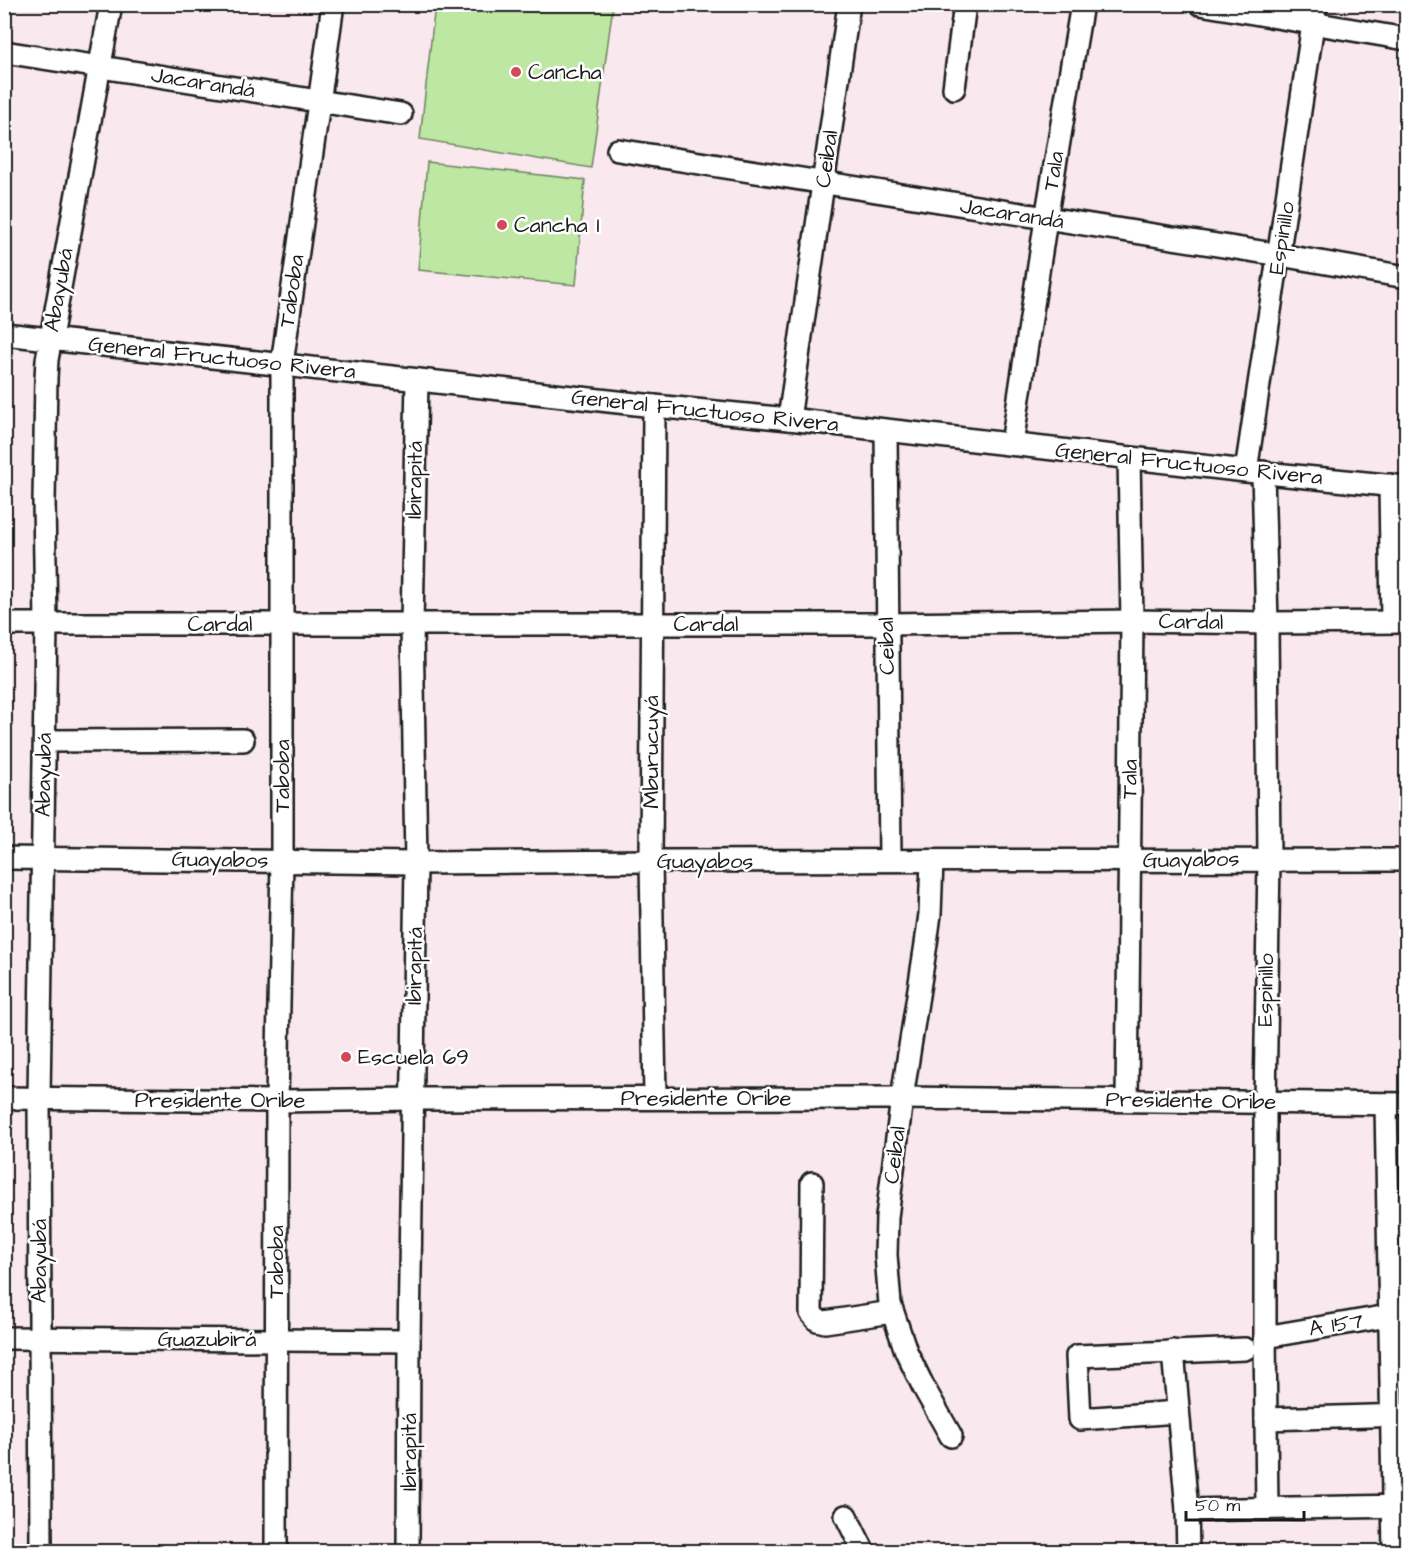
<svg xmlns="http://www.w3.org/2000/svg" width="1411" height="1556" font-family="'Architects Daughter',sans-serif">
  <style>
    .green { fill: #bde7a3; stroke: #6c8260; stroke-width: 1.5 }
    .lines { fill: none; stroke-linecap: round; stroke-linejoin: round }
    .minor-casing { stroke: #1c1c1c; stroke-width: 26 }
    .minor { stroke: #fff; stroke-width: 21 }
    .poi-dot { fill: #d1495b; stroke: #fff; stroke-width: 2 }
    .labels { text-anchor: middle; dominant-baseline: central; stroke-width: 5; stroke-linejoin: round; paint-order: stroke }
    .poi-label { font-size: 22px; fill: #1c1c1c; stroke: #fff; text-anchor: start }
    .street-label { font-size: 22px; fill: #1c1c1c; stroke: #fff }
  </style>
  <rect width="100%" height="100%" fill="#f9e8ed"/>
  <filter id="ink" filterUnits="userSpaceOnUse"><feTurbulence type="fractalNoise" baseFrequency=".0167" numOctaves="2"/><feDisplacementMap in="SourceGraphic" scale="12" xChannelSelector="R" yChannelSelector="G"/><feConvolveMatrix kernelMatrix="1 2 1 2 8 2 1 2 1" color-interpolation-filters="sRGB"/></filter>
  <g filter="url(#ink)">
    <!-- green -->
    <g class="green">
      <polygon points="435,5 613,5 591,168 420,139"/>
      <polygon points="427,162 585,180 576,285 418,270"/>
      <polygon points="1394,493 1406,494 1406,608 1405,608"/>
    </g>
    <g class="lines">
      <!-- minor casing -->
      <g class="minor-casing">
        <g id="minor">
          <polyline points="1200,4 1406,39"/>
          <polyline points="4,52 401,114"/>
          <polyline points="954,88 965,4"/>
          <polyline points="618,150 1280,255 1406,277"/>
          <polyline points="4,334 654,406 789,419 1246,471 1406,487"/>
          <polyline points="654,406 651,861 655,1098"/>
          <polyline points="789,419 849,4"/>
          <polyline points="886,431 890,860"/>
          <polyline points="1012,444 1046,219 1082,4"/>
          <polyline points="1246,471 1316,4"/>
          <polyline points="1263,472 1267,623 1269,859 1265,1102 1265,1337 1267,1508"/>
          <polyline points="1390,485 1392,622"/>
          <polyline points="4,624 887,624 1132,621 1267,623 1406,622"/>
          <polyline points="45,741 243,740"/>
          <polyline points="4,858 416,863 651,861 1406,860"/>
          <polyline points="932,861 930,914 926,944 902,1098 887,1217 886,1255 890,1304 906,1351 924,1388 951,1436"/>
          <polyline points="4,1098 277,1101 414,1099 902,1098 1406,1104"/>
          <polyline points="1127,1100 1132,621 1129,458"/>
          <polyline points="1386,1104 1394,1552"/>
          <polyline points="812,1183 811,1313 817,1320 825,1322 892,1312"/>
          <polyline points="1388,1211 1406,1211"/>
          <polyline points="1265,1337 1406,1313"/>
          <polyline points="4,1338 409,1341"/>
          <polyline points="1173,1351 1187,1510 1188,1552"/>
          <polyline points="1178,1412 1080,1419 1077,1356 1245,1349"/>
          <polyline points="1266,1419 1406,1415"/>
          <polyline points="1187,1510 1406,1506"/>
          <polyline points="846,1516 864,1552"/>
          <polyline points="41,1552 39,1098 46,624 44,501 46,378 47,360 111,4"/>
          <polyline points="276,1552 277,1101 282,861 282,364 333,4"/>
          <polyline points="408,1552 409,1341 416,863 412,624 417,380"/>
        </g>
      </g>
      <!-- minor -->
      <use href="#minor" class="minor"/>
    </g>
  </g>
  <!-- markers -->
  <g class="poi-dot">
    <circle cx="516" cy="72" r="6"/>
    <circle cx="502" cy="225" r="6"/>
    <circle cx="346" cy="1057" r="6"/>
  </g>
  <g class="labels">
    <!-- poi labels -->
    <g class="poi-label">
      <text x="528" y="72">Cancha</text>
      <text x="514" y="225">Cancha I</text>
      <text x="358" y="1057">Escuela 69</text>
    </g>
    <!-- street labels -->
    <g class="street-label">
      <text transform="translate(203 83) rotate(9)">Jacarandá</text>
      <text transform="translate(827 159) rotate(-82)">Ceibal</text>
      <text transform="translate(1054 171) rotate(-81)">Tala</text>
      <text transform="translate(1012 214) rotate(9)">Jacarandá</text>
      <text transform="translate(1282 238) rotate(-81)">Espinillo</text>
      <text transform="translate(59 290) rotate(-80)">Abayubá</text>
      <text transform="translate(292 291) rotate(-82)">Taboba</text>
      <text transform="translate(222 358) rotate(6)">General Fructuoso Rivera</text>
      <text transform="translate(705 411) rotate(6)">General Fructuoso Rivera</text>
      <text transform="translate(1189 464) rotate(6)">General Fructuoso Rivera</text>
      <text transform="translate(415 480) rotate(-89)">Ibirapitá</text>
      <text transform="translate(1191 622) rotate(1)">Cardal</text>
      <text x="220" y="624">Cardal</text>
      <text x="706" y="624">Cardal</text>
      <text transform="translate(887 646) rotate(-91)">Ceibal</text>
      <text transform="translate(651 752) rotate(-90)">Mburucuyá</text>
      <text transform="translate(44 775) rotate(-89)">Abayubá</text>
      <text transform="translate(282 776) rotate(-90)">Taboba</text>
      <text transform="translate(1130 779) rotate(-89)">Tala</text>
      <text transform="translate(220 860) rotate(1)">Guayabos</text>
      <text transform="translate(1191 860) rotate(-1)">Guayabos</text>
      <text x="705" y="861">Guayabos</text>
      <text transform="translate(415 966) rotate(-89)">Ibirapitá</text>
      <text transform="translate(1266 990) rotate(-89)">Espinillo</text>
      <text x="706" y="1098">Presidente Oribe</text>
      <text x="220" y="1100">Presidente Oribe</text>
      <text transform="translate(1191 1101) rotate(1)">Presidente Oribe</text>
      <text transform="translate(895 1155) rotate(-83)">Ceibal</text>
      <text transform="translate(39 1261) rotate(-90)">Abayubá</text>
      <text transform="translate(276 1262) rotate(-90)">Taboba</text>
      <text transform="translate(1336 1325) rotate(-9)">A 157</text>
      <text x="207" y="1339">Guazubirá</text>
      <text transform="translate(409 1452) rotate(-90)">Ibirapitá</text>
    </g>
  </g>
  <!-- margin -->
  <rect width="1411" height="1556" fill="none" stroke="#fff" stroke-width="24"/>
  <rect x="12" y="12" width="1387" height="1532" fill="none" stroke="#1c1c1c" stroke-width="2" filter="url(#ink)"/>
  <!-- scale -->
  <path d="M1186 1511v9h118v-9" fill="none" stroke="#1c1c1c" stroke-width="3"/>
  <text x="1195" y="1511" font-size="18" fill="#1c1c1c" stroke="#ffffff" stroke-width="4.5" paint-order="stroke">50 m</text>
</svg>
